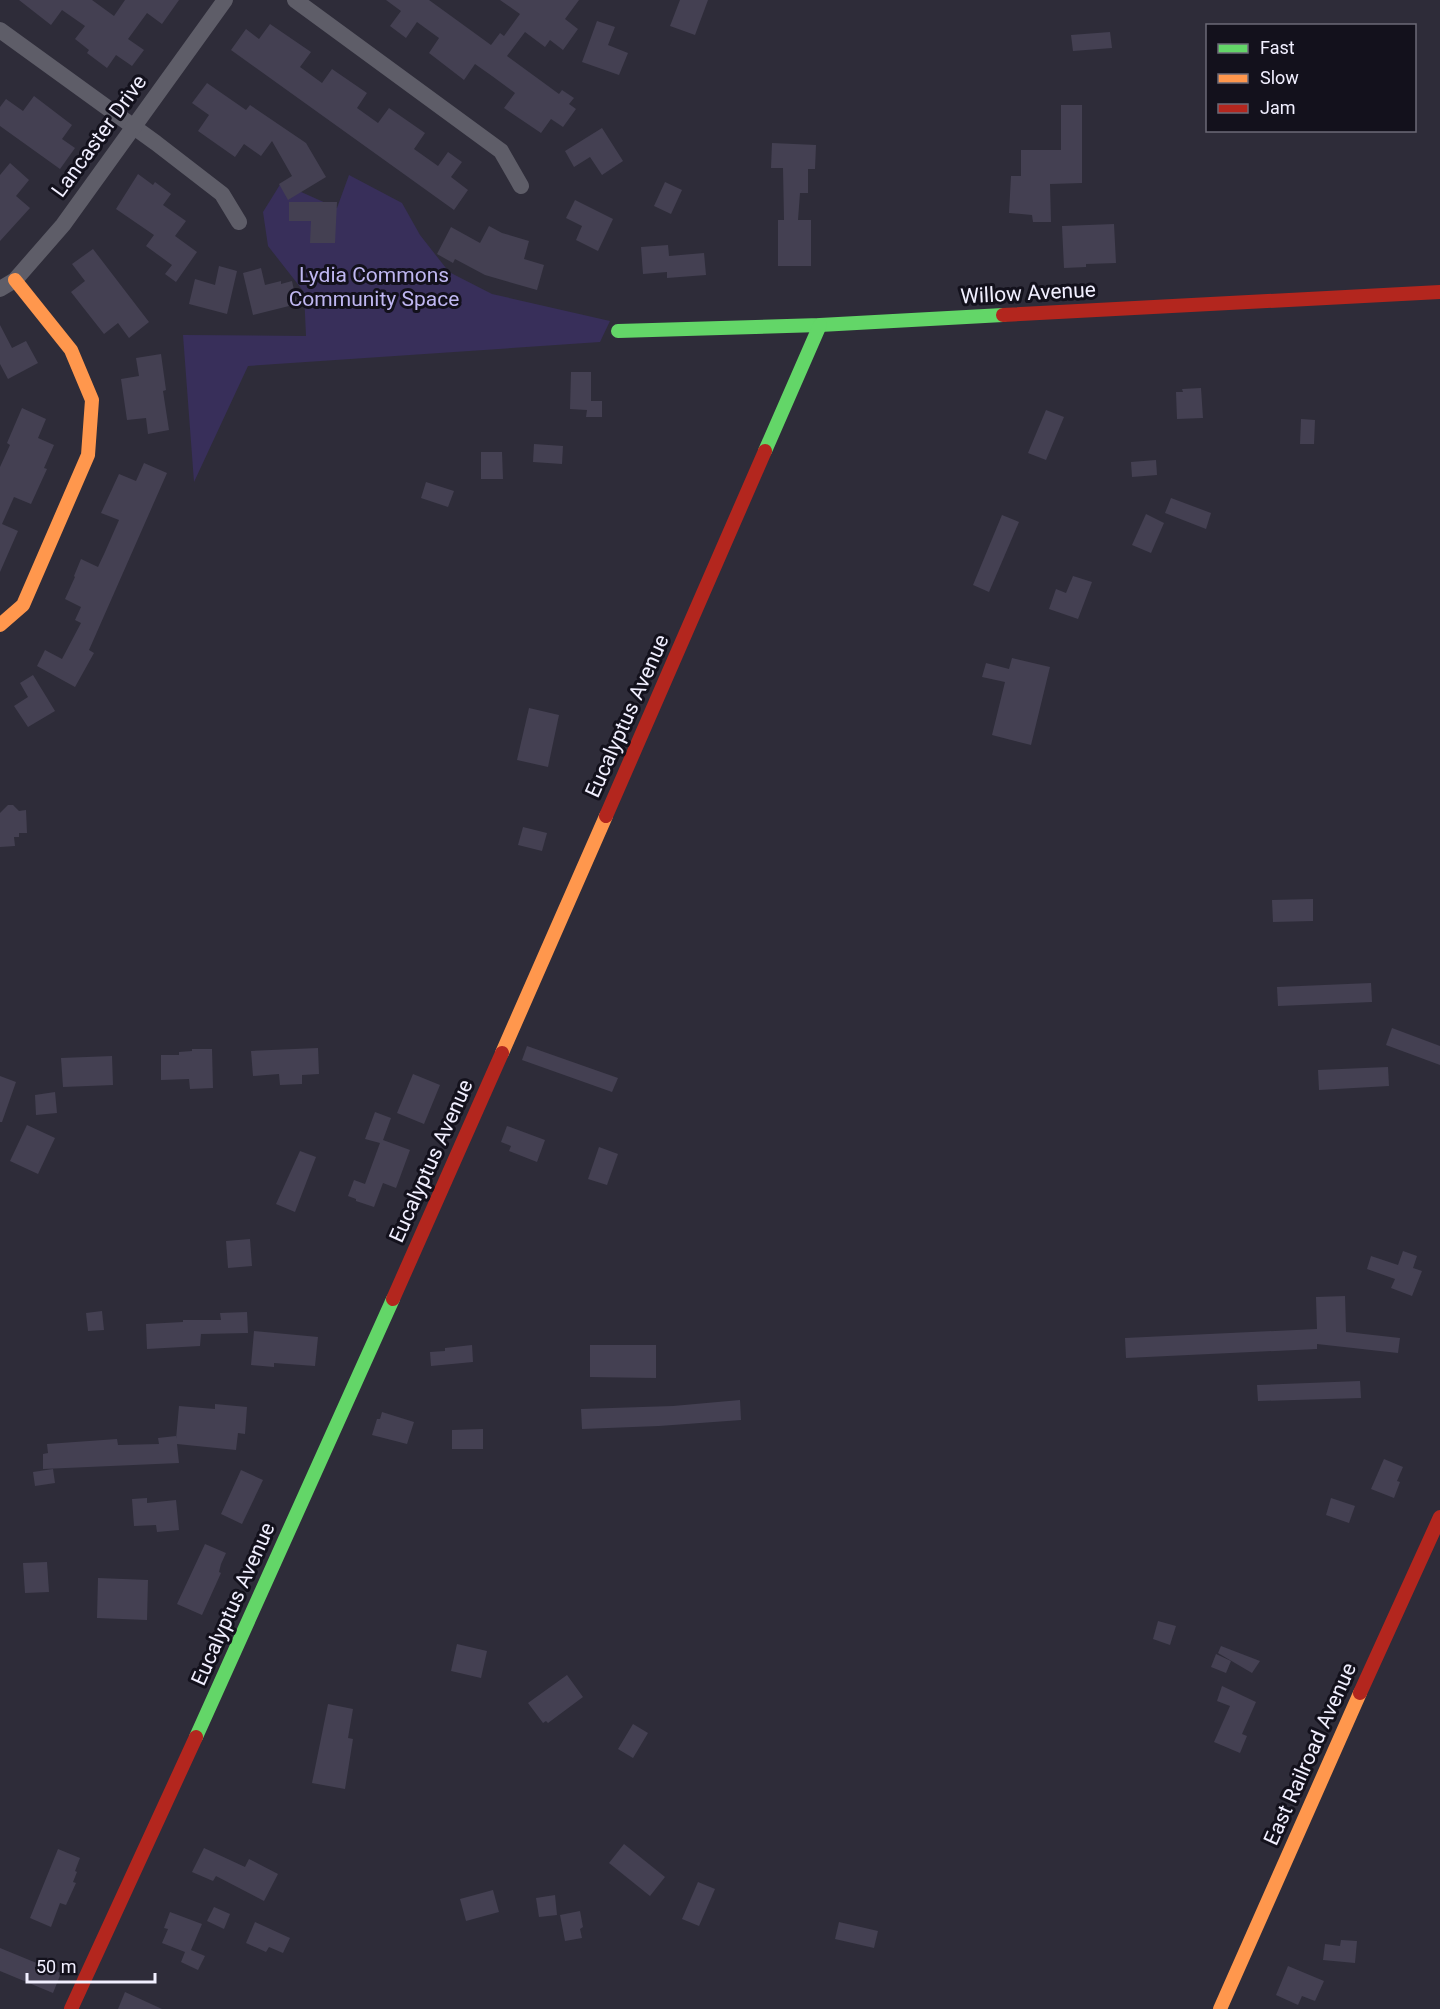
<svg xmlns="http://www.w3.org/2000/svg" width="1440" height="2009" font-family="Roboto,sans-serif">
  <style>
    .green { fill: #382f5a }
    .building { fill: #444052 }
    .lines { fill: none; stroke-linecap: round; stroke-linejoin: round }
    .street { stroke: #5e5d68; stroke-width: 16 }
    .fast { stroke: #63d668; stroke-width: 14 }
    .slow { stroke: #ff974d; stroke-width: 14 }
    .jam { stroke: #b3261e; stroke-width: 14 }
    .labels { text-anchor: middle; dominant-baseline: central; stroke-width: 6; stroke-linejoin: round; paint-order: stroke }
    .street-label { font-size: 21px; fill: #f1efff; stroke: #13111c }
    .park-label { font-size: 21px; fill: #bfb7f1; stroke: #13111c }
  </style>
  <rect width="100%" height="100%" fill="#2e2c39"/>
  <!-- green -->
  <polygon class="green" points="349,175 402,203 420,235 449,272 492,294 610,321 600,342 248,366 194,482 183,335 306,336 304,292 268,246 263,212 281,183 337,208"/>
  <!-- building -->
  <g class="building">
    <polygon points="19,0 92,0 114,16 125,0 179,0 162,24 147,13 128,39 144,50 132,66 116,55 107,68 87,53 89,50 75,39 85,26 62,10 51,25"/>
    <polygon points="386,0 429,0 491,45 500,33 504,36 520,14 500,0 579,0 565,19 578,29 563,50 550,40 545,47 525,32 507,56 559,94 562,90 574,98 569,104 576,109 563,127 551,119 541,133 504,108 515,93 492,76 475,64 464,80 429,53 439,38 417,22 406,38 390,26 401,11"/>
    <polygon points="680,0 708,0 695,35 670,26"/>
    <polygon points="597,21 615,27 608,45 628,53 619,75 582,62"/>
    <polygon points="270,24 311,52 300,67 322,83 332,69 367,93 357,108 378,123 389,108 425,133 414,149 438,166 448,152 462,162 451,177 468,190 454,210 231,50 246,29 259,39"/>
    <polygon points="1110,32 1112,48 1073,51 1071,35"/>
    <polygon points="207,83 246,110 250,105 306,143 326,177 288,200 279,184 292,176 272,141 261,156 244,144 235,157 198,131 209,115 192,103"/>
    <polygon points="34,96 72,125 62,139 75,148 60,169 0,126 0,107 6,99 23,111"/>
    <polygon points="1061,105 1082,105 1082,183 1050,184 1051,222 1033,222 1032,215 1009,213 1011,176 1021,176 1021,150 1061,150"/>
    <polygon points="602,128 623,161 602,175 590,157 574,167 565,151"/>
    <polygon points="772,143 816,145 815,169 808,169 808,193 800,193 798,220 811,220 811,266 778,266 778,220 784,220 783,168 771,168"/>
    <polygon points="10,163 29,180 16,196 30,208 0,241 0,175"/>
    <polygon points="138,174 153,185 155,182 171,194 163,205 186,221 175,236 197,252 176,282 165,274 172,265 146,246 154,235 116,209"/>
    <polygon points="665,182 682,190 671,214 654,206"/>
    <polygon points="575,200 613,219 598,251 576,240 582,226 566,218"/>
    <polygon points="289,202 337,202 335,243 310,243 311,221 289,221"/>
    <polygon points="1114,224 1116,263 1086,264 1086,267 1064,268 1062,226"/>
    <polygon points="489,226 502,233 529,241 524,259 544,265 537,290 485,275 455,259 453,263 437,254 451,227 480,243"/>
    <polygon points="668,245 669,256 704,253 706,275 667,278 667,272 643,274 641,247"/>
    <polygon points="93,249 149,322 129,338 118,323 104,334 71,292 85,281 72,264"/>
    <polygon points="219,266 237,271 227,314 189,304 195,279 215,285"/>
    <polygon points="261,268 265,285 281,281 281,284 292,281 297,304 253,315 243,273"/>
    <polygon points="0,325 12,348 26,341 38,363 8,379 0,364"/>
    <polygon points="161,354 166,390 163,391 169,430 148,434 146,418 127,420 121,379 139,376 136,358"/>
    <polygon points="571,372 591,372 591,401 602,401 602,417 586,417 587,410 570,409"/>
    <polygon points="1201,388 1203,418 1177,419 1176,392 1183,392 1182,389"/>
    <polygon points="22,408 46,419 38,438 54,445 44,468 47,469 31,504 14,497 2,524 18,531 0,572 0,467 10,445 7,443"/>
    <polygon points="1046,410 1064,417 1046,460 1028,453"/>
    <polygon points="1301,419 1315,420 1314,444 1300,444"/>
    <polygon points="534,444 563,446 562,464 533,462"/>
    <polygon points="481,452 502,452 503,479 481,479"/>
    <polygon points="1156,460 1157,475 1132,477 1131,462"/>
    <polygon points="144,463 167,473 89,650 94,653 75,687 37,666 45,650 62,659 81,623 75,620 81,607 65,599 75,577 74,576 81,559 98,567 105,552 119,520 101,513 119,474 136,481"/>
    <polygon points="426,482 454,491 448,507 421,498"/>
    <polygon points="1171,498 1211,513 1206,529 1165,513"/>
    <polygon points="1146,514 1164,523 1151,553 1132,545"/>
    <polygon points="1002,515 1019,522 989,592 973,585"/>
    <polygon points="1073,576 1092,582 1078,619 1049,609 1056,589 1066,593"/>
    <polygon points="1012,658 1050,667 1031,745 992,735 1005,682 982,677 986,663 1009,669"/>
    <polygon points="33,675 55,711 28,727 14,706 28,697 20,683"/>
    <polygon points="529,708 559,715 548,767 517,760"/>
    <polygon points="8,805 13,805 19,811 26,810 27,833 19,833 19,837 14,837 15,846 0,847 0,813"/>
    <polygon points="523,827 547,833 542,851 518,845"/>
    <polygon points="1313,899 1313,921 1273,922 1272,900"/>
    <polygon points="1371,983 1372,1002 1278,1006 1277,987"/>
    <polygon points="1392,1028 1440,1046 1440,1065 1386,1045"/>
    <polygon points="527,1046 618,1078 612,1092 522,1060"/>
    <polygon points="318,1048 319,1074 302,1075 302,1084 280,1085 279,1074 253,1076 251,1051"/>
    <polygon points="192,1049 212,1049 213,1088 190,1089 189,1079 161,1080 161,1055 179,1055 179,1052 192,1051"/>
    <polygon points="112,1056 113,1085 63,1087 61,1058"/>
    <polygon points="1388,1067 1389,1086 1319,1090 1318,1070"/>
    <polygon points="413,1074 440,1085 424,1124 397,1113"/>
    <polygon points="0,1076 16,1082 2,1122 0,1122"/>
    <polygon points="55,1092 57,1113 36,1115 35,1095"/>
    <polygon points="375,1112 391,1118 383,1140 410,1150 396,1188 383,1183 374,1207 356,1201 356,1199 348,1196 354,1180 365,1184 380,1143 365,1139"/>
    <polygon points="27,1125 55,1138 38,1174 10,1161"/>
    <polygon points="507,1126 545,1140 537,1162 509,1151 511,1146 501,1142"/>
    <polygon points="599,1147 618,1154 607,1185 588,1179"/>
    <polygon points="300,1151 316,1157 295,1212 276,1204"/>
    <polygon points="250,1239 252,1266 228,1268 226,1241"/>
    <polygon points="1403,1251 1417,1256 1413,1268 1422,1271 1412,1296 1391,1288 1395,1279 1367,1269 1371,1256 1398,1265"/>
    <polygon points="1345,1296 1346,1332 1400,1338 1398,1353 1317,1344 1317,1349 1126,1358 1125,1338 1317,1329 1316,1297"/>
    <polygon points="102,1311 104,1330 88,1331 86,1313"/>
    <polygon points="247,1312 248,1333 201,1334 200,1346 147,1349 146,1324 183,1322 183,1320 221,1320 220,1313"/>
    <polygon points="254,1331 318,1337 315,1366 274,1363 274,1367 251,1365"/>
    <polygon points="472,1345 473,1362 431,1366 430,1352 445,1351 445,1348"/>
    <polygon points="590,1345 656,1345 656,1378 590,1377"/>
    <polygon points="1360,1381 1361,1398 1258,1401 1257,1385"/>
    <polygon points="740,1400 741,1420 659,1426 582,1429 581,1409 673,1406"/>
    <polygon points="215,1404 247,1407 245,1434 238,1433 236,1450 177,1444 179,1463 43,1469 43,1454 48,1453 47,1444 117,1439 118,1445 159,1444 158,1438 176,1436 176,1439 179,1406 215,1409"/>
    <polygon points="382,1412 414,1422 407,1444 372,1435 377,1419 380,1419"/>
    <polygon points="483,1429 483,1449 452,1449 452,1430"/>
    <polygon points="1384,1459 1403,1467 1397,1481 1400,1482 1394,1498 1371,1489"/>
    <polygon points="53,1469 55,1483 35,1486 33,1472"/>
    <polygon points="241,1470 263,1480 242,1524 221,1514"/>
    <polygon points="147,1498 147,1503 176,1500 179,1530 157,1532 156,1525 134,1526 132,1499"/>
    <polygon points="1331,1498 1355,1506 1349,1523 1326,1515"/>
    <polygon points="205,1544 226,1553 221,1564 219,1572 221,1573 202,1615 177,1604"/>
    <polygon points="47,1562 49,1592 25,1593 23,1563"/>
    <polygon points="98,1578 148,1580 147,1620 97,1618"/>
    <polygon points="1158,1621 1176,1626 1170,1645 1153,1639"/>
    <polygon points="457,1644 487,1651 481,1678 451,1671"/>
    <polygon points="1221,1646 1260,1661 1252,1673 1218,1653"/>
    <polygon points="1216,1654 1231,1661 1226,1673 1211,1667"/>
    <polygon points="567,1675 583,1697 548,1723 546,1721 543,1723 528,1703"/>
    <polygon points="1222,1686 1256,1702 1242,1734 1247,1736 1240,1753 1214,1742 1230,1706 1217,1701"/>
    <polygon points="328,1704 353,1709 348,1738 353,1739 345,1789 312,1783"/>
    <polygon points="633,1724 648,1733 633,1758 618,1749"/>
    <polygon points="624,1844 665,1877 650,1896 609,1863"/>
    <polygon points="204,1848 245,1867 249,1859 278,1874 264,1901 216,1876 213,1881 192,1872"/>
    <polygon points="58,1849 80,1858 75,1871 77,1872 73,1882 76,1883 66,1905 60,1903 51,1927 30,1918"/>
    <polygon points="698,1882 715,1889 699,1926 682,1919"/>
    <polygon points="493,1890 499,1912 466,1921 460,1899"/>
    <polygon points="555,1895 557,1915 539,1917 536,1898"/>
    <polygon points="214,1907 230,1914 224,1929 207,1921"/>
    <polygon points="580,1911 583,1927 580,1929 582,1938 565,1941 560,1915"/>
    <polygon points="170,1912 202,1924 191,1950 205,1956 198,1970 181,1962 185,1952 162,1943 168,1929 164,1928"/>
    <polygon points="255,1922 290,1938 283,1953 269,1947 266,1952 246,1943"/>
    <polygon points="839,1922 878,1931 874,1948 835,1939"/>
    <polygon points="1341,1940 1357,1941 1355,1963 1323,1960 1325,1944 1340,1946"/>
    <polygon points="0,1948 61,1973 53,1993 0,1971"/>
    <polygon points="1288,1966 1324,1981 1315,2001 1302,1996 1298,2005 1276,1995"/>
    <polygon points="125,1992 162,2009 118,2009"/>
  </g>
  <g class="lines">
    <!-- street -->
    <g class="street">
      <polyline points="295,0 501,151 521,186"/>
      <polyline points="0,30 156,143 222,194 239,222"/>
      <polyline points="0,289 15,280 63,225 225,0"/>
    </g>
    <!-- fast -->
    <g class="fast">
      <polyline points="618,331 820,325 1003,315"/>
      <polyline points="765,451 820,325"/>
      <polyline points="196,1737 393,1299"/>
    </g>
    <!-- slow -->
    <g class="slow">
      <polyline points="0,625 23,605 88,455 92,400 71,350 15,280"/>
      <polyline points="502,1053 606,816"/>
      <polyline points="1220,2009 1360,1693"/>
    </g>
    <!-- jam -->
    <g class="jam">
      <polyline points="1003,315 1440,292"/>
      <polyline points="606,816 765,451"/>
      <polyline points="393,1299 502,1053"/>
      <polyline points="1360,1693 1440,1517"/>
      <polyline points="71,2009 196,1737"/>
    </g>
  </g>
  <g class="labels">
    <!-- street labels -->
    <g class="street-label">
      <text transform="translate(99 136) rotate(-54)">Lancaster Drive</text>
      <text transform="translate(1028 293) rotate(-3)">Willow Avenue</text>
      <text transform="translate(627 716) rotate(-66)">Eucalyptus Avenue</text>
      <text transform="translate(431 1161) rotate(-66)">Eucalyptus Avenue</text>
      <text transform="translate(233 1604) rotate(-66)">Eucalyptus Avenue</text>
      <text transform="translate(1310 1754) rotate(-66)">East Railroad Avenue</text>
    </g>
    <!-- park labels -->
    <g class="park-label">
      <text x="374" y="275">Lydia Commons<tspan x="374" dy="24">Community Space</tspan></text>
    </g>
  </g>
  <!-- legend -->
  <rect x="1206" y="24" width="210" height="108" fill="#13111c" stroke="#6c6a77" stroke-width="1.5"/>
  <rect x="1218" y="44" width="30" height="9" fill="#63d668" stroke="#6c6a77" stroke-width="1.5"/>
  <text x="1260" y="54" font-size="18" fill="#f1efff">Fast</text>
  <rect x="1218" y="74" width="30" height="9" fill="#ff974d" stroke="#6c6a77" stroke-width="1.5"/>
  <text x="1260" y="84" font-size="18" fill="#f1efff">Slow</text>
  <rect x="1218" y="104" width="30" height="9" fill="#b3261e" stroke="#6c6a77" stroke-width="1.5"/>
  <text x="1260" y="114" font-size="18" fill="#f1efff">Jam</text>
  <!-- scale -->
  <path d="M27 1973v9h128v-9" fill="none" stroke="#f1efff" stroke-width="3"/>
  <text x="36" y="1973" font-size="18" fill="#f1efff" stroke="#13111c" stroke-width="4.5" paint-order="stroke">50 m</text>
</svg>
